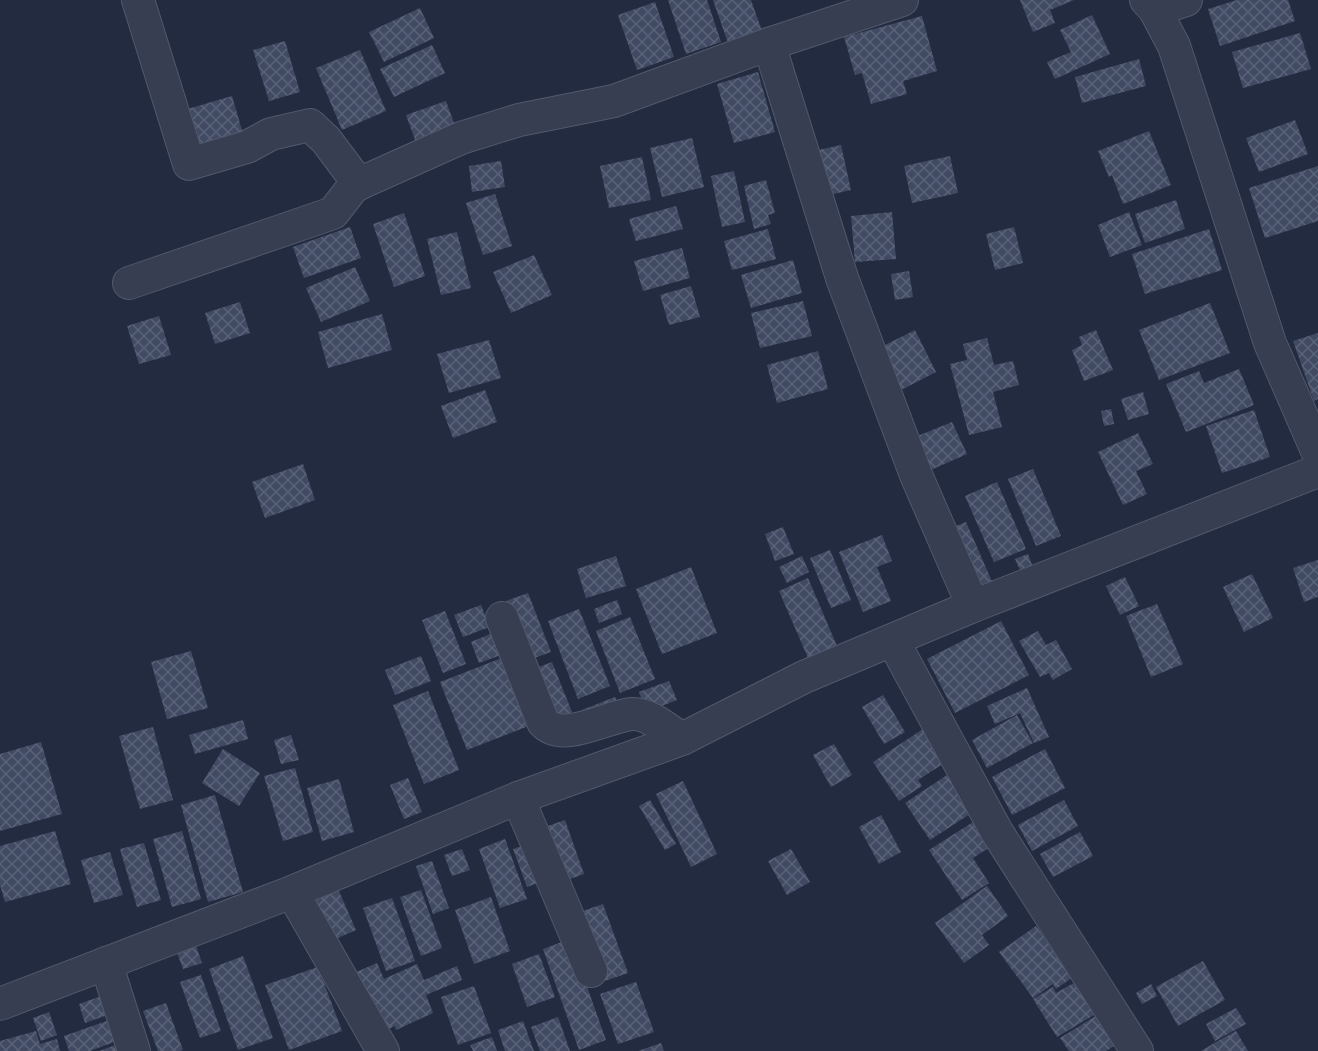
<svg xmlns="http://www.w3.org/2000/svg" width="1318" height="1051" font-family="Commissioner,sans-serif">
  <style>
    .building { fill: url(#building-cross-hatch) }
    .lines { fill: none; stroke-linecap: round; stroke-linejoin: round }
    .minor-casing { stroke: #52596b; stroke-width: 34 }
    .minor { stroke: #373e51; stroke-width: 32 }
  </style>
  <defs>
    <pattern id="building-cross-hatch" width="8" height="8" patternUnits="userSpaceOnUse" patternTransform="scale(1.5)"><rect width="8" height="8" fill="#414a63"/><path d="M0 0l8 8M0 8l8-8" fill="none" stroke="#5a6278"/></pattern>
  </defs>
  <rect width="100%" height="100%" fill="#232b41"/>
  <!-- building -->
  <g class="building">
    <polygon points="668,0 707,0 721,42 686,54"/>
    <polygon points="713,0 751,0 762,31 728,43"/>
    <polygon points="1020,0 1074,0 1050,10 1055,23 1033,32"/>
    <polygon points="1237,0 1288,0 1295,21 1220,46 1208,9"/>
    <polygon points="655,2 674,57 637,70 618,15"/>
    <polygon points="420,8 434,38 384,62 369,32"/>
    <polygon points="1092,15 1110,54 1055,79 1047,62 1071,52 1060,30"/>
    <polygon points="922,16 937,71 903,81 907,94 871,104 862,73 855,75 844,37"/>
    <polygon points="1300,33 1311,69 1243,88 1232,52"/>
    <polygon points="285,41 300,92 269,101 253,50"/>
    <polygon points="432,45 445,73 394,97 380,69"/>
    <polygon points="360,50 386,111 342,130 316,68"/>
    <polygon points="1139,59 1146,86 1082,103 1075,77"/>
    <polygon points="758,72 775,132 734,143 717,84"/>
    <polygon points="232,96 244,137 196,150 184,110"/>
    <polygon points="446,101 457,131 417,145 406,115"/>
    <polygon points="1295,120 1308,154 1259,172 1246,138"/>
    <polygon points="1149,131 1171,185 1123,204 1112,175 1109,177 1098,151"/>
    <polygon points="692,138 704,187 662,197 650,148"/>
    <polygon points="841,145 851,190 820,197 810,152"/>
    <polygon points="950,156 958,193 912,203 904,166"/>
    <polygon points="642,157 651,200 609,208 600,166"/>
    <polygon points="501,161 505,187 472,192 469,166"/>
    <polygon points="1318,166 1318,221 1265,238 1249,188"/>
    <polygon points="734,171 745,222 722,227 711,176"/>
    <polygon points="766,180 775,213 768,215 771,224 754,229 744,186"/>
    <polygon points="495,194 512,246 483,255 466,203"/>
    <polygon points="1176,200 1185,229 1145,243 1135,214"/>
    <polygon points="676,206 683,229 636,241 629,219"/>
    <polygon points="892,212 896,259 855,262 851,216"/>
    <polygon points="1129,212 1142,245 1110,257 1098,225"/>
    <polygon points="404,213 425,276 394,287 373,224"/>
    <polygon points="350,227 361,258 304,278 293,247"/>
    <polygon points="1014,227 1023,263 995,270 986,234"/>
    <polygon points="768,229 776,259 732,270 724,241"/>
    <polygon points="1209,229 1222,270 1145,294 1132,254"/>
    <polygon points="457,232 471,288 441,295 427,239"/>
    <polygon points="682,248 690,278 643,291 634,261"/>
    <polygon points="534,255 552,295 511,313 493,272"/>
    <polygon points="793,260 802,293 751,308 741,275"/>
    <polygon points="355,267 370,301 321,322 306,288"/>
    <polygon points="909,271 913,297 895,300 891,274"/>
    <polygon points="691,286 700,317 669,325 660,295"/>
    <polygon points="803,301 812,336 760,348 751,313"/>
    <polygon points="240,302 250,333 215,344 205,313"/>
    <polygon points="1210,303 1230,353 1159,380 1139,330"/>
    <polygon points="382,314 392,350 328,368 318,332"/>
    <polygon points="159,316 171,355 139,364 127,326"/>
    <polygon points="915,330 936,372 901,390 879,348"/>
    <polygon points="1096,330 1113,370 1084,381 1072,350 1082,345 1079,337"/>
    <polygon points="1318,333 1318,399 1314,401 1293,341"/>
    <polygon points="987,338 994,365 1013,361 1019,385 993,392 1002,427 969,435 950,364 967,360 963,344"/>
    <polygon points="489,340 501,378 449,393 437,354"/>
    <polygon points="818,351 828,389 777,403 767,365"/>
    <polygon points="1239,369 1254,405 1186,432 1166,384 1199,371 1204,383"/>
    <polygon points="485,390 497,422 453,438 441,406"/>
    <polygon points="1143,392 1149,414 1128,420 1121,399"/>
    <polygon points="1111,409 1114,424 1104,426 1101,411"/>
    <polygon points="1254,410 1270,457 1222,473 1206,426"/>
    <polygon points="952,422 967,454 924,473 915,437"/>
    <polygon points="1138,433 1153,464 1136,471 1147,494 1123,505 1098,452"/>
    <polygon points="303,464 315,500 265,518 252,482"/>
    <polygon points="1033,469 1061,536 1036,546 1008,479"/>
    <polygon points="997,482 1026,549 994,562 965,496"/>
    <polygon points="966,522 994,586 972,595 944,531"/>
    <polygon points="783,527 794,554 775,561 765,534"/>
    <polygon points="882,535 892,561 877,567 891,601 863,612 839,552"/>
    <polygon points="830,550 851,600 831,608 810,558"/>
    <polygon points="1028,554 1035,573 1023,577 1015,559"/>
    <polygon points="616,556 626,586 586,598 577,569"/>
    <polygon points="802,556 809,572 787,583 779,567"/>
    <polygon points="1318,560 1318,597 1304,602 1293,568"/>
    <polygon points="691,567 717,633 662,654 636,589"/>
    <polygon points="1252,574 1273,618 1244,632 1223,587"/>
    <polygon points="1125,577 1139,606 1120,615 1106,586"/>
    <polygon points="808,578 837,646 808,658 779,591"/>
    <polygon points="528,593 551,652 529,660 506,601"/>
    <polygon points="617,600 622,614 599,623 594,609"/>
    <polygon points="1157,604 1183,664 1151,677 1126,616"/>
    <polygon points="481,605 490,627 463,637 454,615"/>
    <polygon points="579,609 610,686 578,699 548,621"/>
    <polygon points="445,611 466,664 443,673 422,620"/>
    <polygon points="630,617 655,679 620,693 596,631"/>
    <polygon points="1001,621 1029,675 955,713 927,659"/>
    <polygon points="1038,631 1046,645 1056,640 1072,669 1053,680 1049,673 1040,677 1019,641"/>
    <polygon points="495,632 504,654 479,663 471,642"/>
    <polygon points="191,651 208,708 167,719 151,662"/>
    <polygon points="421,656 431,681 395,695 385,670"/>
    <polygon points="507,656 534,724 467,750 440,682"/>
    <polygon points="552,662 572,712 551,720 531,670"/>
    <polygon points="669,681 677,700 646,712 639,692"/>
    <polygon points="1027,688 1049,737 1034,743 1020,713 995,724 987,706"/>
    <polygon points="428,691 459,770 424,784 393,705"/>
    <polygon points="883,695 905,732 884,744 862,707"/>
    <polygon points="615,697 620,708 586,721 582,710"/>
    <polygon points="1017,715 1033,743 987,768 972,740"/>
    <polygon points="243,720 248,739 195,754 189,735"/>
    <polygon points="153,727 173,800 140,809 119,736"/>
    <polygon points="926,727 949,760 918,780 922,786 899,801 873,762"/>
    <polygon points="291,735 299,760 281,764 274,740"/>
    <polygon points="41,742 62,814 0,831 0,754"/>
    <polygon points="834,744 852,775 831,787 813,755"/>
    <polygon points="223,749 260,773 239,806 202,783"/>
    <polygon points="1045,749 1065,788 1012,815 992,777"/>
    <polygon points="295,768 313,832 283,841 264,776"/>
    <polygon points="947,775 973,812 930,840 905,803"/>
    <polygon points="408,778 422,812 404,819 390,785"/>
    <polygon points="339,779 354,832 322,841 307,788"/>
    <polygon points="683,781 717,854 691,867 656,794"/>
    <polygon points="215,795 243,892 208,902 181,805"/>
    <polygon points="650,800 676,844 665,850 639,806"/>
    <polygon points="1064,800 1078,826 1032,851 1018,825"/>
    <polygon points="881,815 901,852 879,864 859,827"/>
    <polygon points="565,820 584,874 562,882 542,828"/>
    <polygon points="973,822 990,847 973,858 989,883 962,900 929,850"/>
    <polygon points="55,831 71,884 5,902 0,885 0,846"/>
    <polygon points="182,831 201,899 172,907 153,839"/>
    <polygon points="1080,832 1093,856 1053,877 1040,854"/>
    <polygon points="505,839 527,899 500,908 479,849"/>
    <polygon points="533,842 547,880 527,887 513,849"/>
    <polygon points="144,843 161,900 137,907 120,849"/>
    <polygon points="462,849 470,870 452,876 444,855"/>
    <polygon points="791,849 810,882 787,895 768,861"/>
    <polygon points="110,852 123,895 94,903 81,860"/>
    <polygon points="432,861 449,908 433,914 416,866"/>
    <polygon points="987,886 1008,916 982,935 989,945 964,963 935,923"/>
    <polygon points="338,889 356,930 329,942 311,901"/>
    <polygon points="421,890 442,948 421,956 400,897"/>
    <polygon points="491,897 510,951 474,964 455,910"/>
    <polygon points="392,898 415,961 386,971 363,908"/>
    <polygon points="603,904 628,973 602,982 577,913"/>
    <polygon points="1036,926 1073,977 1056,989 1053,984 1033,998 999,952"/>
    <polygon points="570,939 606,1040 579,1050 543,949"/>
    <polygon points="195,943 202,963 183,969 176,950"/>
    <polygon points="539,954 555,997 527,1007 512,964"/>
    <polygon points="243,956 273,1038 238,1050 209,969"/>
    <polygon points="1203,961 1225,1000 1178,1026 1156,987"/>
    <polygon points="377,963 384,979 417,964 424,980 457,966 462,980 426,995 433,1013 396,1030 395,1026 380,1033 354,973"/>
    <polygon points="318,967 342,1031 289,1050 265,985"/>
    <polygon points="201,975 221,1031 200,1038 180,982"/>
    <polygon points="1079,980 1099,1012 1057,1037 1033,999 1053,987 1056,993"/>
    <polygon points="636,982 654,1032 618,1044 600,994"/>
    <polygon points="1151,984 1157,996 1142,1004 1136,993"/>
    <polygon points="474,986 491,1033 458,1045 441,997"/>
    <polygon points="110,993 116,1012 85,1023 79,1004"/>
    <polygon points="166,1003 183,1050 180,1051 158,1051 143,1011"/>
    <polygon points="1236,1008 1246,1024 1215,1041 1206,1024"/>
    <polygon points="49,1012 57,1035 41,1041 33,1018"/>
    <polygon points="1099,1014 1117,1044 1106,1051 1069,1051 1060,1038"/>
    <polygon points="118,1017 125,1038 90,1051 69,1051 64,1036"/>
    <polygon points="558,1017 570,1051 540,1051 531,1027"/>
    <polygon points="523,1021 534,1051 505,1051 498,1030"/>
    <polygon points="36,1031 40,1044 57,1039 60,1051 0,1051 0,1041"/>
    <polygon points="1236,1031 1248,1051 1201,1051 1216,1042"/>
    <polygon points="492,1037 497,1051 473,1051 470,1045"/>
    <polygon points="121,1043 124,1051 99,1051"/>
    <polygon points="661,1043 664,1051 638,1051"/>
  </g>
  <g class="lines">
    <!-- minor casing -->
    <g class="minor-casing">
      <g id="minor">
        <polyline points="138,0 189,164 247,147 271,134 310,125 326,140 359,184"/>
        <polyline points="1146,0 1155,10 1174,46 1270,343 1318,453"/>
        <polyline points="1155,10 1186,0"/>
        <polyline points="769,44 842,278 916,475 973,606"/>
        <polyline points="129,283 333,213 354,186 461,138 519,120 614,101 769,44 902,0"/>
        <path d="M502,618l41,104c20,22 64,-6 89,-8 17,-1 36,16 50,25"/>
        <polyline points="893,641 997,832 1137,1051"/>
        <polyline points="518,798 591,971"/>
        <polyline points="292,892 383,1051"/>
        <polyline points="106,963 134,1051"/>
        <polyline points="0,1004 292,892 518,798 682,739 804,677 973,606 1318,471"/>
      </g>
    </g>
    <!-- minor -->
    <use href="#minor" class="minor"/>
  </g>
</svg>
